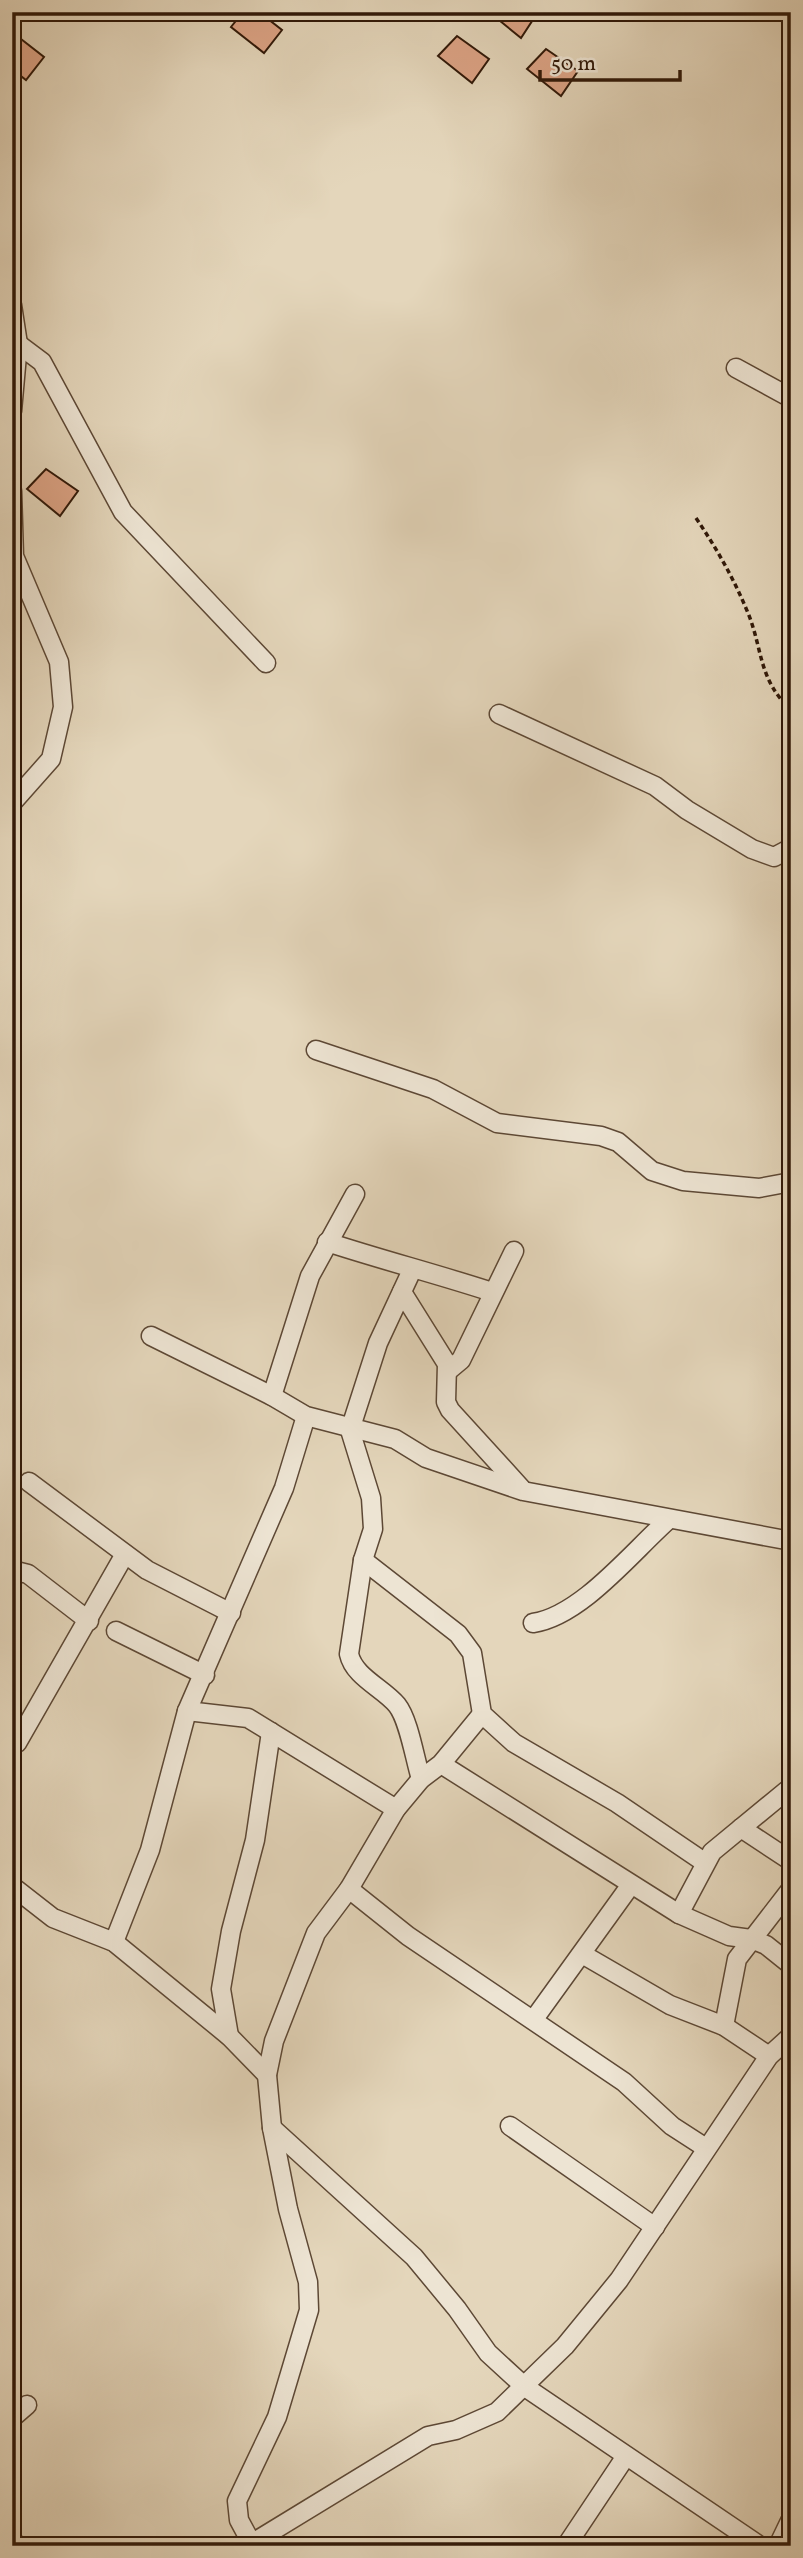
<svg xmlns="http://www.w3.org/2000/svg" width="803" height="2558" font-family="Vollkorn,serif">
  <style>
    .building { fill: #dda486; stroke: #301808; stroke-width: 2 }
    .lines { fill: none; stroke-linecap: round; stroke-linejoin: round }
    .minor-casing { stroke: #5d4835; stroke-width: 21 }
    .path { stroke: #301808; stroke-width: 3.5; stroke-dasharray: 5 3.5; stroke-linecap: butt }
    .minor { stroke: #ede4d3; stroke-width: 18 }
  </style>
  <rect width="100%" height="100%" fill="#e4d6bb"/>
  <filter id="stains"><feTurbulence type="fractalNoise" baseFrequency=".00286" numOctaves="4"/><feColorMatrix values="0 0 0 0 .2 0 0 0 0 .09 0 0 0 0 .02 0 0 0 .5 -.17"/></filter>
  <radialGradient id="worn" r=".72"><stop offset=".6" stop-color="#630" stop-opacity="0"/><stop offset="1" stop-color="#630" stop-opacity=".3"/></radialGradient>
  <!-- building -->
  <g class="building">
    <polygon points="243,12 259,12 282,30 264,53 231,27"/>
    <polygon points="489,12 538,12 521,38"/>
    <polygon points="12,32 44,57 26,80 12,69"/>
    <polygon points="457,36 489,59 472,83 438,56"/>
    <polygon points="546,49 578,71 561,96 527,69"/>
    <polygon points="46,469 78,491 60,516 27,489"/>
  </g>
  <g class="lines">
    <!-- minor casing -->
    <g class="minor-casing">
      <g id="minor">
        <polyline points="12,305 18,344 12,411"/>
        <polyline points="18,344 42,362 123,512 266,663"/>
        <polyline points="736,368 791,398"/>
        <polyline points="12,491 14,556 59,662 63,707 51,759 12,803"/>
        <polyline points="499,714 655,786 687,810 752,849 774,857 791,848"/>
        <polyline points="316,1050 433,1089 497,1123 601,1136 618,1142 652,1171 683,1181 759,1188 791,1182"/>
        <path d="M327,1242c55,18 110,32 165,50"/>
        <path d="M412,1270l-34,73 -28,87 21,68 2,31 -10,31 -14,94c5,23 34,34 48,51 12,15 18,55 24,74"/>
        <polyline points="402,1292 447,1364 446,1402 450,1410 521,1488"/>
        <polyline points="151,1336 272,1396 306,1416 395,1439 426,1458 523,1491 791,1541"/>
        <polyline points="449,1370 461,1360 514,1251"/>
        <polyline points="272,1396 310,1276 355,1194"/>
        <polyline points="29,1482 147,1570 231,1613"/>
        <polyline points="363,1560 458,1634 472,1653 482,1714 514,1743 617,1803 704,1862"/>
        <polyline points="12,1570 28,1574 89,1621"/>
        <path d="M533,1623c48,-7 99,-71 135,-103"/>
        <polyline points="116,1631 205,1675"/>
        <polyline points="187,1711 248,1718 396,1809"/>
        <polyline points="17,1743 125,1554"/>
        <polyline points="441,1764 679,1914 729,1936 751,1939 766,1945 791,1965"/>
        <polyline points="741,1828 791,1861"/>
        <polyline points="12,1886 53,1918 114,1942 229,2036 267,2075"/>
        <polyline points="349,1889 408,1936 624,2082 672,2126 706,2148"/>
        <polyline points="679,1914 712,1852 791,1787"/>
        <polyline points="114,1942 150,1850 187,1711 284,1488 306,1416"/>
        <polyline points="582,1954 670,2005 724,2026 769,2056"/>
        <polyline points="534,2019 630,1886"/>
        <polyline points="724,2026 737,1959 791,1889"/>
        <polyline points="229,2036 221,1989 231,1931 255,1840 271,1732"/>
        <polyline points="510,2126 655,2227"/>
        <polyline points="272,2128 414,2257 457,2309 488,2353 525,2387 760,2546"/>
        <polyline points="12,2418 27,2405"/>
        <polyline points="12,2539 17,2546"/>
        <polyline points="251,2544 428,2436 456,2430 497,2412 565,2346 619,2280 769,2056 791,2036"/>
        <polyline points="253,2546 239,2520 237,2501 277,2417 309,2310 308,2282 288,2209 272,2128 267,2075 274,2041 316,1933 349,1889 396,1809 421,1779 441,1764 482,1714"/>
        <polyline points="566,2546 626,2456"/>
        <polyline points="778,2546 791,2519"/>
      </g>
    </g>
    <!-- path -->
    <path class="path" d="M696,518c21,31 38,61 52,95 15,37 10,66 43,97"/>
    <!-- minor -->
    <use href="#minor" class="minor"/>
  </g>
  <!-- margin -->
  <rect width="803" height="2558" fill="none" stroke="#e4d6bb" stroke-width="42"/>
  <rect x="14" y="14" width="775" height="2530" fill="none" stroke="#301808" stroke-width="3.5"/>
  <rect x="21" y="21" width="761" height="2516" fill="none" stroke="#301808" stroke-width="2"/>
  <!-- scale -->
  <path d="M540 70v10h140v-10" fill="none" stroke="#301808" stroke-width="3.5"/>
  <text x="551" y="70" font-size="21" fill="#301808" stroke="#ede4d3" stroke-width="5" paint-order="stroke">50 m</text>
  <rect width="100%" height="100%" filter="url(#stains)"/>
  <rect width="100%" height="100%" fill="url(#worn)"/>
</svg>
